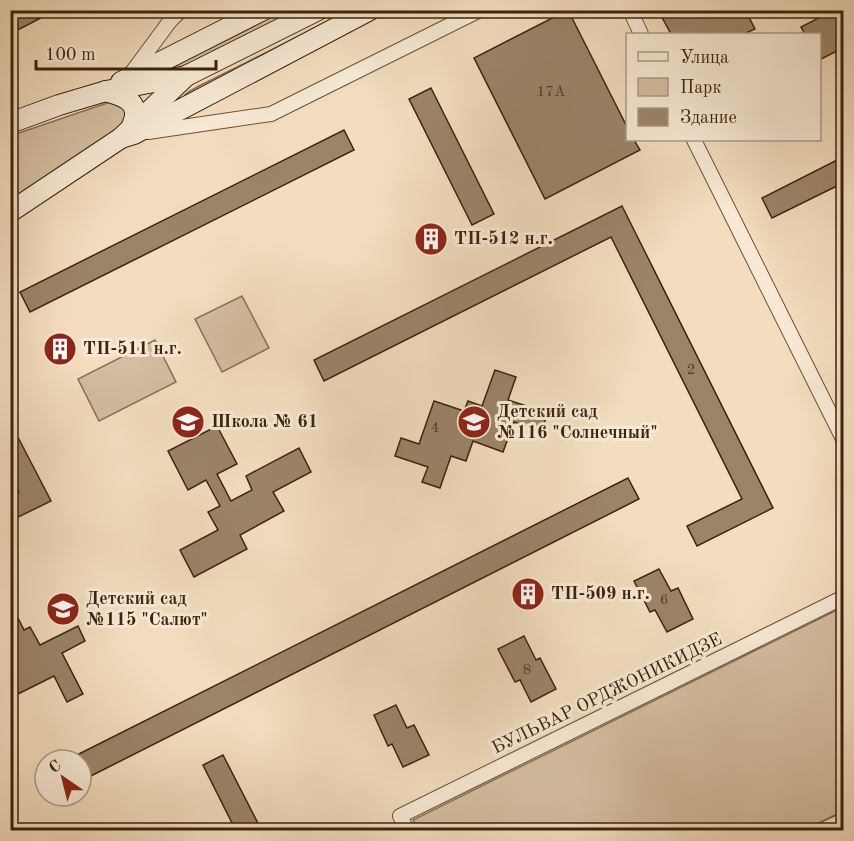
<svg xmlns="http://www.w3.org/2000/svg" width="854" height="841" font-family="'Old Standard TT',serif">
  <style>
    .green { fill: #d4bda0; stroke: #887056; stroke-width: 1.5 }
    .building { fill: #9c8469; stroke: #3d230d; stroke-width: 1.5 }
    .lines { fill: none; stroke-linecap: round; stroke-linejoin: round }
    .street-casing { stroke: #6a5239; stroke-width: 16 }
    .secondary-casing { stroke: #3d230d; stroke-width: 22 }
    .street { stroke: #f7e9d5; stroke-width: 14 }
    .secondary { stroke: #f7e9d5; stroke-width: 20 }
    .labels { text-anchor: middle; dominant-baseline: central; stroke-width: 6; stroke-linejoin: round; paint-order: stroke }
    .number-label { font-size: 15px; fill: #553b24 }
    .poi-label { font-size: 18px; font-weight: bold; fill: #3d230d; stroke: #f7e9d5; text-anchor: start }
    .street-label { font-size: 18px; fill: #3d230d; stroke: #f7e9d5 }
  </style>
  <rect width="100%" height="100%" fill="#f3ddbe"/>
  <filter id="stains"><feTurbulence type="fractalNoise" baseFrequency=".00333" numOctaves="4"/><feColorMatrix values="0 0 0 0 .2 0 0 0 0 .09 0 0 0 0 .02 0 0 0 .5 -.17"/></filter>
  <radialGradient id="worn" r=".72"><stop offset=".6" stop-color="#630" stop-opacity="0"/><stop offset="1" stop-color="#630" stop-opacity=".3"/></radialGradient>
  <!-- green -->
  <g class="green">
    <polygon points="279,11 296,11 178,70 173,69 173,65"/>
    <polygon points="350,11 186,97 185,95 188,92 199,86"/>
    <polygon points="113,101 125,103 126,126 11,204 10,136"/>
    <polygon points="242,296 269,348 222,372 195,319"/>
    <polygon points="155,340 176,382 99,421 78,379"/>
    <polygon points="843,607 843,811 805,830 419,830 413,820"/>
  </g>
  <!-- building -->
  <g class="building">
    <polygon points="10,10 56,10 10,34"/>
    <polygon points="568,10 627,127 627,140 634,140 640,150 545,199 474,58"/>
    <polygon points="658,10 745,10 755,29 744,34 671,34"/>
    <polygon points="834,10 843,10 843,48 819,60 819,34 805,34 801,27"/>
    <polygon points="431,88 494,214 472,225 409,99"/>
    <polygon points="344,130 354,150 30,312 20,292"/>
    <polygon points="843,157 843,183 772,218 762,198"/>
    <polygon points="622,206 773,508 697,546 687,526 742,499 611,237 324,381 314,360"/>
    <polygon points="435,229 441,240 426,247 421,237"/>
    <polygon points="65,341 70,350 55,358 50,349"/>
    <polygon points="495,370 516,377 508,400 548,413 541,432 514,422 503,452 473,441 466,461 451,456 440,488 422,482 428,467 395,456 401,438 419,444 434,401 464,411 468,401 482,406"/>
    <polygon points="10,422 51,501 10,521 10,497 19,492 10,475"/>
    <polygon points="217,426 237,464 217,474 231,501 252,490 246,476 299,448 311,472 273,492 284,511 240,535 247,549 194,577 180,550 218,530 208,512 220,506 206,480 188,490 168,451"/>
    <polygon points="628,478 639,499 81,781 81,760 67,760"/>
    <polygon points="659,569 671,591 678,588 693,619 667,632 655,610 650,612 634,581"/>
    <polygon points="529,585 536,600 527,604 520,589"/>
    <polygon points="10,602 24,630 30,627 40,645 78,626 85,641 62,653 83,694 67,702 54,676 16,695 10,685"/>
    <polygon points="524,636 536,660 540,658 556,689 531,702 520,680 515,682 498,649"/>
    <polygon points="396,705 407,728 414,725 429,755 403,767 392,744 388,746 374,715"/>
    <polygon points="223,755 262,831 236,831 203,765"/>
  </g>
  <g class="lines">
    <!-- street casing -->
    <g class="street-casing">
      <g id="street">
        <polyline points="630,10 641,34"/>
        <polyline points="130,75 170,21 181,10"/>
        <polyline points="148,132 271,114 480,10"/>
        <polyline points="694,140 844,441"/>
        <polyline points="407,830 400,816 844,597"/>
        <polyline points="822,830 844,820"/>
      </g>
    </g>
    <!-- secondary casing -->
    <g class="secondary-casing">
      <g id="secondary">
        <polyline points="121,82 263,10"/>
        <path d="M106,91c11,4 30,7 29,24 0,4 -3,10 -4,14"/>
        <polyline points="10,123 59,105 106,91 186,76 318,10"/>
        <polyline points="121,138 134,134 370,10"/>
        <polyline points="10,212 121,138 186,76"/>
      </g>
    </g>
    <!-- street -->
    <use href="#street" class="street"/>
    <!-- secondary -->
    <use href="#secondary" class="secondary"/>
  </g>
  <!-- icons -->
  <defs>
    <g id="building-disc" transform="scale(1.725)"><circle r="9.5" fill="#8f2418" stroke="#f7e9d5"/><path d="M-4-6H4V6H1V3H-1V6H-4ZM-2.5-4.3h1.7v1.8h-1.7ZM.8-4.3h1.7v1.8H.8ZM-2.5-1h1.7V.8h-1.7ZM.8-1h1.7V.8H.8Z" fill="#fff"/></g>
    <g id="school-disc" transform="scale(1.725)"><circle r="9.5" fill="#8f2418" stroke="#f7e9d5"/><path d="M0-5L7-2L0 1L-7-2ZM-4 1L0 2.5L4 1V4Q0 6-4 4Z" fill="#fff"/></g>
  </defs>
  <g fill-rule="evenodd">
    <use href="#building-disc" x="431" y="239"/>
    <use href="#building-disc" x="60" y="349"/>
    <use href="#school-disc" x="188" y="422"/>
    <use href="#school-disc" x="474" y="422"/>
    <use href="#building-disc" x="528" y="594"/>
    <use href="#school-disc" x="63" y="609"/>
  </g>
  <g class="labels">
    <!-- number labels -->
    <g class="number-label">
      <text x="551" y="92">17А</text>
      <text x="691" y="370">2</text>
      <text x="435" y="428">4</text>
      <text x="664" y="600">6</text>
      <text x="527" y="670">8</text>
    </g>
    <!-- poi labels -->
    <g class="poi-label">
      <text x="454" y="239">ТП-512 н.г.</text>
      <text x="83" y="349">ТП-511 н.г.</text>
      <text x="497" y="412">Детский сад<tspan x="497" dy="21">№116 "Солнечный"</tspan></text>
      <text x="211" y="422">Школа № 61</text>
      <text x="551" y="594">ТП-509 н.г.</text>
      <text x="86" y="599">Детский сад<tspan x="86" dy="21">№115 "Салют"</tspan></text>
    </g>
    <!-- street labels -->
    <g class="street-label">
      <text transform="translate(607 694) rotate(-26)">БУЛЬВАР ОРДЖОНИКИДЗЕ</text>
    </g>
  </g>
  <!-- margin -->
  <rect width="854" height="841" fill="none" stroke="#f3ddbe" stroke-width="36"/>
  <rect x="12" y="12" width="830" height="817" fill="none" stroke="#3d230d" stroke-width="3"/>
  <rect x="18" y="18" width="818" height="805" fill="none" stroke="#3d230d" stroke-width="1.5"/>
  <!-- legend -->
  <rect x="626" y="33" width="195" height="108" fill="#f7e9d5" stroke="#ad9a85" stroke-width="1.5"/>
  <rect x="638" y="52" width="30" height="9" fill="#f7e9d5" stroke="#ad9a85" stroke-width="1.5"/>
  <text x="680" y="63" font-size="18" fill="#3d230d">Улица</text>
  <rect x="638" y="78" width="30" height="18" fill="#d4bda0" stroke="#ad9a85" stroke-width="1.5"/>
  <text x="680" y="93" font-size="18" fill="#3d230d">Парк</text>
  <rect x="638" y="108" width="30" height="18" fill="#9c8469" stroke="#ad9a85" stroke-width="1.5"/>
  <text x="680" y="123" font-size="18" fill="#3d230d">Здание</text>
  <!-- north arrow -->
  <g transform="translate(63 778) rotate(325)"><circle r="28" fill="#f7e9d5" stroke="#ad9a85" stroke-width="1.5"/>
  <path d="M0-4.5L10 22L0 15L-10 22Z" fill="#8f2418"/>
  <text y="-9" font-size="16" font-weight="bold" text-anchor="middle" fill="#3d230d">С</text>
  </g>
  <!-- scale -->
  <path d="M36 60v9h180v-9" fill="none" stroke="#3d230d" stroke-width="3"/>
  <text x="45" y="60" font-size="18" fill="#3d230d" stroke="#f7e9d5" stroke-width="4.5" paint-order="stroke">100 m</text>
  <rect width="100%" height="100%" filter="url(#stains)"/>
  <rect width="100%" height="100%" fill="url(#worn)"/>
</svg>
